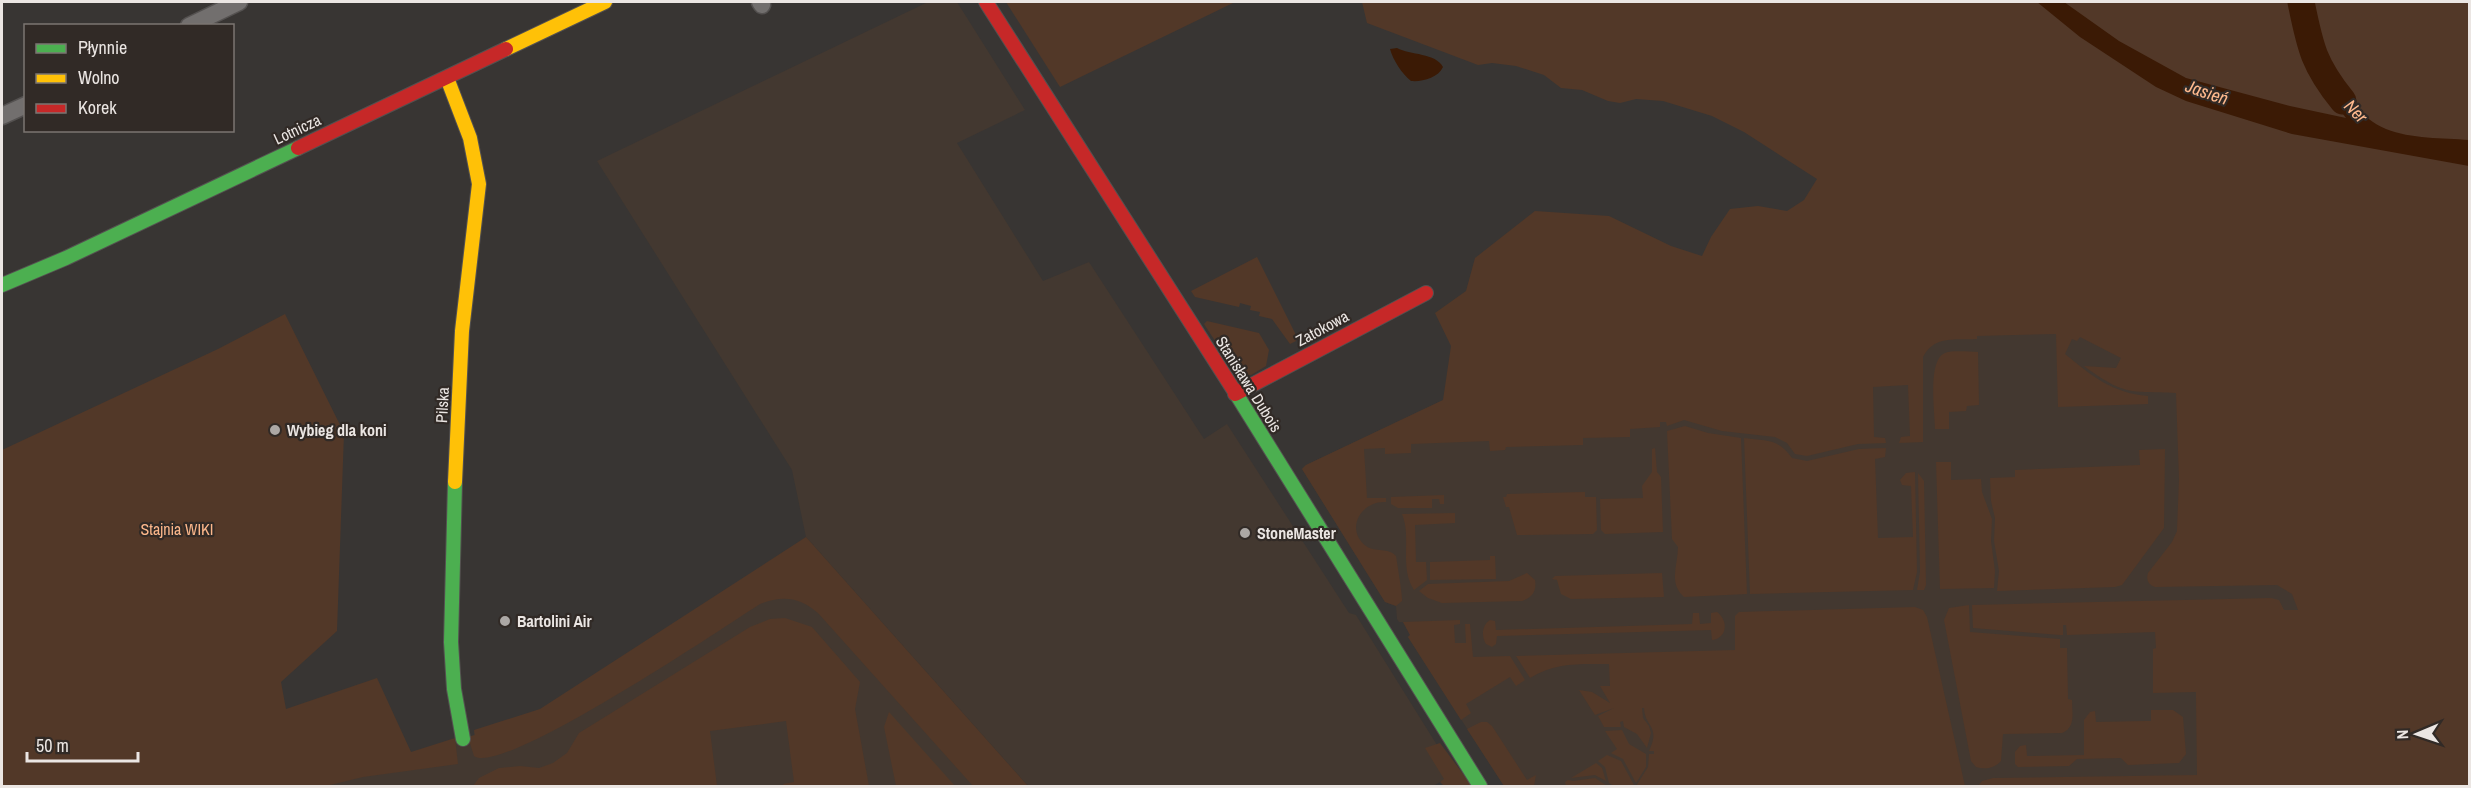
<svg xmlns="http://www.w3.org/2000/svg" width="2471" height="788" font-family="'Archivo Narrow',sans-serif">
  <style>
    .built { fill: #433830 }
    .green { fill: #523828 }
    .water { fill: #3b1a05 }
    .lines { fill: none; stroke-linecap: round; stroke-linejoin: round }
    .river { stroke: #3b1a05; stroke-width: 27 }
    .street-casing { stroke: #545150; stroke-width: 19 }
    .fast-casing { stroke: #545150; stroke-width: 16 }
    .slow-casing { stroke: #545150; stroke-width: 16 }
    .jam-casing { stroke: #545150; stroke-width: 16 }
    .street { stroke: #726f6e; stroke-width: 16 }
    .fast { stroke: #4caf50; stroke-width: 14 }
    .slow { stroke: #ffc107; stroke-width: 14 }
    .jam { stroke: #c62828; stroke-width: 14 }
    .poi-dot { fill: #aca8a5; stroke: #312a26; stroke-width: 2 }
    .labels { text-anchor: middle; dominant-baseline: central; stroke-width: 4.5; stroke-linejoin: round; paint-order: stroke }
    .street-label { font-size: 16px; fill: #ebe6e3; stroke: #312a26 }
    .poi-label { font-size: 16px; font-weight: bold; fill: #ebe6e3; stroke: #312a26; text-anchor: start }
    .park-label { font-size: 16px; fill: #fcb78b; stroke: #312a26 }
    .water-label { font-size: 18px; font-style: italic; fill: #ffba8e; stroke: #312a26 }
  </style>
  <rect width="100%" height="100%" fill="#383533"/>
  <!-- built -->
  <g class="built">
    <polygon points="928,2 957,2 1025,110 957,143 1043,281 1089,262 1204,439 1227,424 1349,613 1356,615 1455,774 1433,786 1028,786 806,537 792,470 597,161"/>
    <polygon points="2026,302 2416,503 2467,786 1504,786 1408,637 1410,635 1403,622 1399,622 1397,619 1396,606 1385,602 1302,469 1306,465 1610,321"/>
    <polygon points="797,578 985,786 311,786 474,735 474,730 558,726"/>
  </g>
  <!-- green -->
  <g class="green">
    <polygon points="1006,2 1235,2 1060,87"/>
    <path d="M1362,2h1107v784h-491l4,-5 11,-3 204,-3 -1,-77v-6l-43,1v-44l3,-1 -1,-16 -88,3 -1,-10h-3v10h-3l-87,-7 -1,-23 299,-7 8,2 5,10h14l-6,-16 -15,-9 -122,2c-7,-2 -9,-8 -7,-14l24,-31 5,-11 2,-52 -3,-86c-47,-2 -51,3 -92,-27l32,2 5,-10 -41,-21 -3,4 -5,-2 -7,15c27,22 47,39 83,42v8l-90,3 -2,-73 -79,2v3c-21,1 -43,-4 -54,18v85l-24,1 2,-6 9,-1 -2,-51 -35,2 1,50 11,1 1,5 -28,1 -51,12 -12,-2 -8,-11 -12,-6 -53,-6 -38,-11 -17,6 -1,-4h-6v5l-30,2v8l-47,1v7l-77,2 -1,3 -15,1 -1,-10 -78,3v9l-26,1v-6l-21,1 3,49h19v4c-24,-2 -42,27 -20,44 10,7 22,1 30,10 1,6 7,42 6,45l-6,5 -11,-4 -83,-133 4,-4 137,-65 8,-54 -16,-33 31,-22 9,-33 60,-47 74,5 62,30 31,10 9,-19 19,-28 28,-3 29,5 17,-11 13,-21 -73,-47 -32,-16 -49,-15 -27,-2 -16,4 -12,-2 -26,-11 -21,-2 -17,-13 -28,-9 -24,-3 -14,2 -111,-42z"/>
    <polygon points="1257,257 1295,333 1296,341 1290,344 1272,319 1259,316 1260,312 1250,310 1251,306 1240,303 1239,307 1195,297 1191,291"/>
    <polygon points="285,314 344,433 337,631 281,682 286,709 377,678 411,752 455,738 458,764 363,777 326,786 2,786 2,450 218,349"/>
    <polygon points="1207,321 1259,333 1269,350 1266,366 1251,375 1236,373 1204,324"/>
    <path d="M1978,352l1,53 -12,1 -1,5 -17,1v17h-14c0,-17 -8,-69 10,-76 9,-3 23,-1 33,-1z"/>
    <path d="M1685,426l23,7 33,5 6,156 -63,3c-16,-14 -6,-32 -6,-50l-6,-8 -5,-108z"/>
    <path d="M1744,438c22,3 34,0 48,20l15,3 52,-12 27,-1 -1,9 -10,2 3,79 35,-1 -2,-51 -9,-1 -2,-5 6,-7 9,-1 2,100 -4,18 -163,4z"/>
    <polygon points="1655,448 1657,472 1661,477 1663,532 1605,534 1601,530 1600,499 1643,498 1642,486 1652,472 1652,449"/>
    <polygon points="2165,449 2164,528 2122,585 2115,587 1997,591 1999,571 1994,541 1995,518 1991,501 1990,478 2015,477 2015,470 2140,465 2139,450"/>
    <polygon points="1936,462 1951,462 1951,480 1981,479 1982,492 1992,519 1991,541 1995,571 1994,588 1940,589"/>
    <polygon points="1918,473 1924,481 1926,585 1924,590 1917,590 1920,572"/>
    <polygon points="1585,492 1585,497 1596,497 1597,530 1593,534 1517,535 1509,507 1506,507 1503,497 1506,497 1507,494"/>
    <polygon points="1444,495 1444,504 1440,504 1439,499 1432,499 1432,508 1398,508 1391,504 1391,497"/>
    <path d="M1455,513v10l-40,2 1,37h10l1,18 -13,10c-15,-23 -2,-52 -12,-76z"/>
    <path d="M806,537l222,249h-55l-155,-173c-18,-16 -36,-18 -58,-9 -36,23 -258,173 -286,152l-6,-19 7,-2 -1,-5 66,-21z"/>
    <polygon points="1490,556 1495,556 1496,579 1430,580 1430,562 1490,560"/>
    <path d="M1527,573l8,7c2,11 -3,18 -13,21l-80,2 -14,-5 -9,-7 9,-7 81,-3z"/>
    <polygon points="1662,573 1664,597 1571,599 1561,594 1557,580 1552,579 1555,576"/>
    <path d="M1969,605l1,27 90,7v9h7l1,51 4,1c0,13 4,27 -10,33l-59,1 -2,27c-6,7 -16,9 -25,6l-5,-6 -27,-141 5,-12z"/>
    <path d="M1915,607l8,3 4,7 38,169h-329l12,-19 1,-13h5v-3h-5c12,-26 -4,-23 -5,-43h-2l1,10 6,8 2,7 -4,15 -10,-14 -13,-7 -1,-6 -3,1 1,5h-17l-6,-11 16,-8 -19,7 -16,-25 13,2 18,11 -10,-17h10l-1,-22c-30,0 -53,-2 -79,14l-14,-22 219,-6v-34l4,-4z"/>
    <path d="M1717,612c12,9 10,26 -5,28l-1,-10 -214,6 -1,8 -4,3 -6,-3c-5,-8 -4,-19 4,-24l5,1 1,9 196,-6 1,-11h6l1,11 11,-1v-10z"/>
    <polygon points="785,618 812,627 860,682 855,709 869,786 784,786 783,784 794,782 786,721 710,731 717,786 473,786 479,778 499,768 520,766 539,768 553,763 567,753 579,733 750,627 770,619"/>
    <polygon points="1460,620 1460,624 1454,625 1455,643 1466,643 1465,624 1470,624 1473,657 1510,656 1525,680 1516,686 1510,677 1466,704 1471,713 1461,720 1408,637 1410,635 1403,622"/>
    <polygon points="2151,710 2173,710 2183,717 2186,754 2179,763 2128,765 2121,758 2077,759 2069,766 2018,767 2015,764 2015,752 2020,746 2026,745 2027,756 2084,755 2084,720 2090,712 2095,711 2096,722 2145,721 2151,721"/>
    <polygon points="889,712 955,786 896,786 884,727"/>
    <polygon points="1481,722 1487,722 1492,726 1527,780 1536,775 1534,786 1504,786 1467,729"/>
    <polygon points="1622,730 1629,744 1646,754 1646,767 1636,783 1623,759 1611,753 1617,749 1605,731"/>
    <polygon points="1440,743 1472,786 1444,786 1440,782 1444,779 1425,748"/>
    <polygon points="1607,755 1621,761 1634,785 1632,786 1614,786 1609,783 1605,767 1598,761"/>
    <polygon points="1596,763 1602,768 1606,781 1595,775 1571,778"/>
    <polygon points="1595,778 1607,786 1566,786 1565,782 1568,780 1573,781"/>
  </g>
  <!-- water -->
  <g class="water">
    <path d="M2037,2h27l55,39 67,37 104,28 56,12 -15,-20 -11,-27c20,19 40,47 66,58 25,10 57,9 83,11v26l-177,-32 -106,-33 -30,-14 -76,-50z"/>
    <path d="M1397,48c13,7 39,5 46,19 -5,11 -21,15 -32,14 -9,-7 -18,-21 -21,-32z"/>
  </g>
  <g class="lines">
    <!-- river -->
    <path class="river" d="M2301,2c9,44 12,62 42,99"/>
    <!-- street casing -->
    <g class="street-casing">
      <g id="street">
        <polyline points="760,2 762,5"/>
        <polyline points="189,26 239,2"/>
        <polyline points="2,116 26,105"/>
      </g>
    </g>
    <!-- fast casing -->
    <g class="fast-casing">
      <g id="fast">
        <polyline points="2,285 66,258 298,148"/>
        <polyline points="1235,392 1480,786"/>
        <polyline points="455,482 451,642 454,689 463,739"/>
      </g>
    </g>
    <!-- slow casing -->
    <g class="slow-casing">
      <g id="slow">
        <polyline points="506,49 605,2"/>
        <polyline points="447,78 470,138 479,184 462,331 455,482"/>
      </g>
    </g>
    <!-- jam casing -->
    <g class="jam-casing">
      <g id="jam">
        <polyline points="986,2 1235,392"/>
        <polyline points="298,148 506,49"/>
        <polyline points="1235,394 1426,293"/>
      </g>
    </g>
    <!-- street -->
    <use href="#street" class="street"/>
    <!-- fast -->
    <use href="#fast" class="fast"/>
    <!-- slow -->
    <use href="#slow" class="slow"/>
    <!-- jam -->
    <use href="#jam" class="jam"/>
  </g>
  <!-- markers -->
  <g class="poi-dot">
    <circle cx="275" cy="430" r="6"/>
    <circle cx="1245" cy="533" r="6"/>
    <circle cx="505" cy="621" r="6"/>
  </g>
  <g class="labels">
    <!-- street labels -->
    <g class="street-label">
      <text transform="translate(297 129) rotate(-25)">Lotnicza</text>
      <text transform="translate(1322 328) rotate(-28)">Zatokowa</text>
      <text transform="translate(1249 384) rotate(58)">Stanisława Dubois</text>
      <text transform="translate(442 405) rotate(-87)">Pilska</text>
    </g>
    <!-- poi labels -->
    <g class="poi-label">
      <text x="287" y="430">Wybieg dla koni</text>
      <text x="1257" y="533">StoneMaster</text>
      <text x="517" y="621">Bartolini Air</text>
    </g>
    <!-- park labels -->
    <g class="park-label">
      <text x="177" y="529">Stajnia WIKI</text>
    </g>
    <!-- water labels -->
    <g class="water-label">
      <text transform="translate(2207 92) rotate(19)">Jasień</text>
      <text transform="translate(2356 111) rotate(46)">Ner</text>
    </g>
  </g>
  <!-- border -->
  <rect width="2471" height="788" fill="none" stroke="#ebe6e3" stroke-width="6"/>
  <!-- legend -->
  <rect x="24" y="24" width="210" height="108" fill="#312a26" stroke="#7b7572" stroke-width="1.5"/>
  <rect x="36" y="44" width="30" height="9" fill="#4caf50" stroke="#7b7572" stroke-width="1.5"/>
  <text x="78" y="54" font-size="18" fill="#ebe6e3">Płynnie</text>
  <rect x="36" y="74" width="30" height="9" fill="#ffc107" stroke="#7b7572" stroke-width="1.5"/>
  <text x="78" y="84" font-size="18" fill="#ebe6e3">Wolno</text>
  <rect x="36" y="104" width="30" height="9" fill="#c62828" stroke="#7b7572" stroke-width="1.5"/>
  <text x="78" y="114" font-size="18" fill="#ebe6e3">Korek</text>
  <!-- north arrow -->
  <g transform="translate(2417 734) rotate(268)" stroke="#312a26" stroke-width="4.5" paint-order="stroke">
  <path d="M0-4.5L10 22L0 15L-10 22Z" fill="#ebe6e3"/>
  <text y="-9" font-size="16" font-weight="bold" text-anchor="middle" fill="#ebe6e3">N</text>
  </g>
  <!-- scale -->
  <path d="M27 752v9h111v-9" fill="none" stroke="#ebe6e3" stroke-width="3"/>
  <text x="36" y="752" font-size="18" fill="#ebe6e3" stroke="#312a26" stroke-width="4.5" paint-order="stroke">50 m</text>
</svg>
